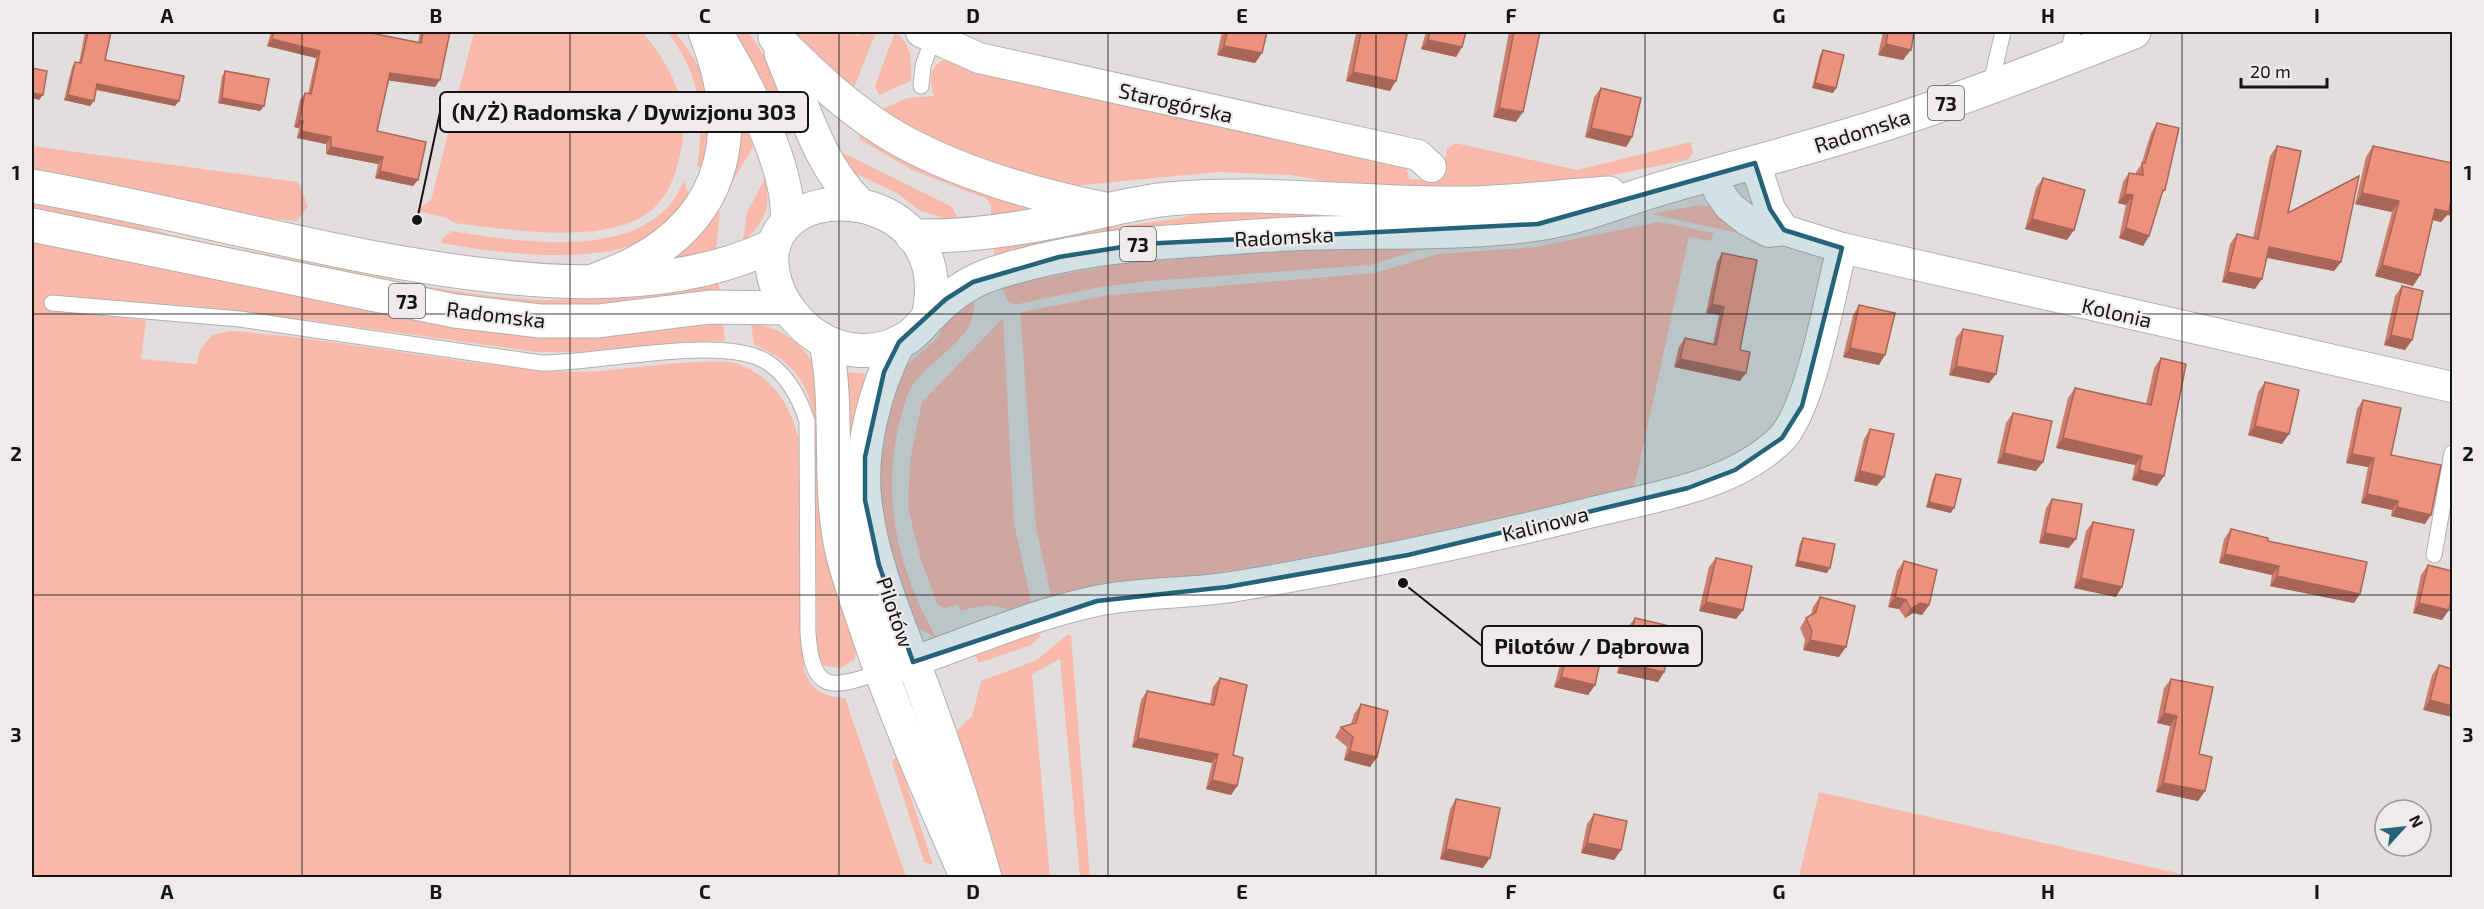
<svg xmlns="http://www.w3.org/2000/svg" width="2484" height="909" font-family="'Exo 2',sans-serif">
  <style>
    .green { fill: #f9b9aa }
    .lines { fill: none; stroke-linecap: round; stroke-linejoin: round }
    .lane-casing { stroke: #b3afae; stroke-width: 17 }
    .street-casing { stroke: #b3afae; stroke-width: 32 }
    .secondary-casing { stroke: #b3afae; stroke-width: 35 }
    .primary-casing { stroke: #b3afae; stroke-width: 35 }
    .lane { stroke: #fff; stroke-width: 15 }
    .street { stroke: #fff; stroke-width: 30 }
    .secondary { stroke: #fff; stroke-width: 33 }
    .primary { stroke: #fff; stroke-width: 33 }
    .wall { fill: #cd7d6b }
    .shaded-wall { fill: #a76657 }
    .building { fill: #ee917c; stroke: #a76657; stroke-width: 1.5 }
    .marked { fill: #246379; fill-opacity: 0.2; stroke: #246379; stroke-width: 4.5; stroke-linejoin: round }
    .grid { fill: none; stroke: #151414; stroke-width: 1.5; stroke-opacity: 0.55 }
    .labels { text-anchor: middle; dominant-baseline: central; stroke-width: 4.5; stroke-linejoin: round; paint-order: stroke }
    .shield { fill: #efebea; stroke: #565454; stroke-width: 1.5 }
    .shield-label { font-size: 20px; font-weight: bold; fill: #151414 }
    .street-label { font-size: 21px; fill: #151414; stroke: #efebea }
    .leader { fill: none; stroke: #151414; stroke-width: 2 }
    .callout-dot { fill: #151414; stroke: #efebea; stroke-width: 2 }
    .callout { fill: #efebea; stroke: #151414; stroke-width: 2 }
    .callout-label { font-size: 22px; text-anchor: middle; font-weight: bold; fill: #151414 }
    .neatline { fill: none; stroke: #151414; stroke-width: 2 }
    .grid-label { font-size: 20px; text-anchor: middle; font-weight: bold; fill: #151414 }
  </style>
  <rect width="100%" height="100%" fill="#e2dedd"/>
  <!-- green -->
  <g class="green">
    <path d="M474,32h168c28,32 47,69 40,113 -4,22 -10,45 -27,62 -42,41 -148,22 -201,16l-7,-5 -31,-7 15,-11z"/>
    <path d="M667,32h8c43,56 39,69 32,137l-10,-3c8,-50 3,-94 -30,-134z"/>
    <path d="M731,32h17c23,30 38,64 54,98l-19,7z"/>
    <polygon points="793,32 851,32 858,36 861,32 876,32 852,93 815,59"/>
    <path d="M895,32c18,12 16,29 16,49l-32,14 -4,-9z"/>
    <path d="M945,59h8l453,105 3,15 32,1 6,-31 8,-6 122,27 114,-28 2,11 -6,7 -109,22 -97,8 -125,-3 -65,-12 -73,-3 -146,14 -126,-35 -66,-41 27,-12 27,-2c-5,-16 -6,-29 11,-37z"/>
    <polygon points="740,117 743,119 753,147 732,182 726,180"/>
    <polygon points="864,130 1032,209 991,216 991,206 987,199 912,170 859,139"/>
    <polygon points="32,146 298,182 308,206 297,221 273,219 32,171"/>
    <polygon points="841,152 951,206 958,218 943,218 919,210 897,193 854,173 835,153"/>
    <path d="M765,179c7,27 -1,46 -22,62l4,-29z"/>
    <path d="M685,180l1,8 6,11c-14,17 -33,35 -54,44 -49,21 -144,10 -196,0v-5l10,-7c62,10 163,27 213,-21 9,-8 14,-20 20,-30z"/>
    <polygon points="32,198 99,213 171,235 423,286 489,296 541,300 620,298 718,282 720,293 621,305 514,306 32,215"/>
    <polygon points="1699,205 1713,207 1747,235 1651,214"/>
    <polygon points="712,208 720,212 716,250 670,259"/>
    <polygon points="1217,209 1383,213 995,257 993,246 1092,230 1176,219"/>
    <path d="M1659,222l55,11 -3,8 -22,-4 -55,251 -174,41 -108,21 -147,25 -108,14 -84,24c-18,-12 -34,-7 -52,-2l-3,-6 -13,3 -8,-4 -17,-47 -12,-50 2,-46 12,-59 81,-84 11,205 17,78 20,-6 -15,-67 -16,-216 90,-17 265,-22 63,-19 97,-7z"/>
    <path d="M32,237l483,98 84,3 124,-15 2,18 -41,1 -105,10h-42l-237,-33 -248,-24 -3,16 97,9 -5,39 55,5 4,-14 12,-15 19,-4c109,8 217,32 326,40 43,4 95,-8 140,-9 13,0 29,-2 41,2 37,13 56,47 62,83l4,223c8,20 19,27 41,28l61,179h-874z"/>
    <polygon points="1380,244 1425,248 1370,265 1150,281 1100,287 1014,305 1007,300 1002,286 1124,263"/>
    <path d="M973,297c10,46 -55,63 -67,102 -23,74 -17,135 13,205 4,11 12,21 16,33l-15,-8 -8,-10 -30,-94 -2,-55 7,-44 13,-52 11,-13 25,-22 18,-27z"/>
    <path d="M751,324c27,1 46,16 61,37l46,286 -4,13 -14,8 -16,-2 -5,-8 -2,-12 -2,-213c-2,-45 -19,-71 -61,-88z"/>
    <polygon points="847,372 865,374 849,454 844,373"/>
    <polygon points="1039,632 1040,637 1031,645 979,663 975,655"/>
    <polygon points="1067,635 1071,635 1090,877 1080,877 1060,659 1032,674 1050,877 1002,877 952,735 972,716 981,681 1037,660"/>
    <polygon points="897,755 933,865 924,862 892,762"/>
    <polygon points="1819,792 2195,877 1799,877"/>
  </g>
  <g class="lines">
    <!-- lane casing -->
    <g class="lane-casing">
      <g id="lane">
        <polyline points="2067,58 2073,32"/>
        <polyline points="921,86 923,66 933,38"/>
        <polyline points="1990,87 2003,32"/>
        <path d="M52,303l188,16 301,44c56,1 182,-29 226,-1 20,13 33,37 40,59l1,212c4,61 23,56 73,39"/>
        <polyline points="2434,555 2452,453"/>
      </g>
    </g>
    <!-- street casing -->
    <g class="street-casing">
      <g id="street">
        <polyline points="921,32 979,58 1418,155 1431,167"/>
        <polyline points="1755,163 1770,209 1784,230"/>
        <polyline points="1713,175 1719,192 1729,206 1748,221 1769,232 1784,230 1842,248 2452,387"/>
        <path d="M891,669c68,-22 134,-53 205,-68 44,-9 90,-7 135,-14 123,-20 245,-46 366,-76 61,-15 135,-25 183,-71 31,-30 50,-146 62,-192"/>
      </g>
    </g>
    <!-- secondary casing -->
    <g class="secondary-casing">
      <g id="secondary">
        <path d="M775,37c38,38 78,77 127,104 63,34 133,54 203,68"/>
        <path d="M722,43c26,44 70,129 65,180"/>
        <path d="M781,53c22,52 37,111 78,151"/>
        <path d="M593,281c14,-6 29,-11 42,-18 96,-50 107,-139 70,-231"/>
        <path d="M899,342c-24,47 -40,106 -34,159 7,66 38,132 61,195 22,60 42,120 59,182"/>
        <path d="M826,343c13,65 2,133 14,199 6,32 19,64 29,95 28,83 63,161 98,241"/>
      </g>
    </g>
    <!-- primary casing -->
    <g class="primary-casing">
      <g id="primary">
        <path d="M32,186c119,21 235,52 354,74 123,22 272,41 388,-15"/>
        <polyline points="32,225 455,311 540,321 598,321 710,307 788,308"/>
        <path d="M912,236c47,1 95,-5 140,-14 39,-7 76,-19 116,-23 97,-9 194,5 291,4 50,0 100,-7 150,-10"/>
        <path d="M928,317c33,-142 -185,-146 -153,-36 6,22 23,43 41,55 27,18 63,20 91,2 10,-6 16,-16 25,-24 16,-17 35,-31 57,-39 57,-19 121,-29 180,-33 50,-3 99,-8 149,-9 75,-2 151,2 226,-10 38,-6 73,-21 109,-32 78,-23 158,-43 235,-68 83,-27 165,-59 246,-91"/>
      </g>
    </g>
    <!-- lane -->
    <use href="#lane" class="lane"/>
    <!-- street -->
    <use href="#street" class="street"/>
    <!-- secondary -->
    <use href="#secondary" class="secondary"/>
    <!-- primary -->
    <use href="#primary" class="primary"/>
  </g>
  <!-- wall -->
  <g class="wall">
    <polygon points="85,32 111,32 105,60 175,106 96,90 90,106 64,100 72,67 75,62 79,63"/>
    <polygon points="271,32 371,32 371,33 418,43 420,32 450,32 435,87 388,80 377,131 413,186 375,178 378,164 326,154 326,144 297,138 299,128 294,127 300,100 305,93 308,94 316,58 267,46"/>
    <polygon points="1222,32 1267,32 1262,53 1255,63 1217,55"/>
    <polygon points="1357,32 1395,32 1390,91 1346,81 1356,33"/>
    <polygon points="1426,32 1466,32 1462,47 1456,57 1421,49"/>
    <polygon points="1509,32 1540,32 1516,122 1493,117"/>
    <polygon points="1883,32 1914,32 1903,60 1878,55"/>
    <polygon points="1823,50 1836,88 1833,93 1812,88 1820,55"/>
    <polygon points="225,71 264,106 260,111 218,103 222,76"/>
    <polygon points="1601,88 1632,137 1626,147 1585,137 1594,97"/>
    <polygon points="2157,123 2165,190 2160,197 2149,236 2143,246 2119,238 2126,205 2118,203 2123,182 2129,173 2136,174 2136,172 2141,165 2151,133"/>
    <polygon points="2277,146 2288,213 2341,262 2334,271 2267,257 2255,289 2222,282 2230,244 2237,234 2253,238 2270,156"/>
    <polygon points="2373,146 2447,215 2441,222 2433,220 2420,275 2413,286 2375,276 2392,212 2355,204 2366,157"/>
    <polygon points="2043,178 2067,240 2025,229 2036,188"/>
    <polygon points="1722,253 1740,350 1740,381 1674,367 1679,347 1685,338 1713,344 1719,315 1706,313 1717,262"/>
    <polygon points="2402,286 2412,340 2405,350 2384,345 2395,296"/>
    <polygon points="1859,305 1879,365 1843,357 1853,315"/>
    <polygon points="1963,329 1996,374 1989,383 1949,375 1956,338"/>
    <polygon points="2161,358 2164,476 2157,486 2132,480 2135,465 2056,448 2068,398 2075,388 2146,404 2154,368"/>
    <polygon points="2265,382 2282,444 2248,435 2258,392"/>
    <polygon points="2363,400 2391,455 2425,524 2391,516 2392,510 2361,503 2368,467 2346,463 2357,409"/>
    <polygon points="2013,413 2036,471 1997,463 2006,423"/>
    <polygon points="1870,429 1877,486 1854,481 1864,439"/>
    <polygon points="1936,474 1951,513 1926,507 1933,479"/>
    <polygon points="2052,499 2069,548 2039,543 2046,508"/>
    <polygon points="2093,522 2116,597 2074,588 2086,531"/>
    <polygon points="2231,529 2268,541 2354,603 2270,586 2272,575 2219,563 2224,539"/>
    <polygon points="1803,538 1827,573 1795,566 1800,543"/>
    <polygon points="1716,558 1743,610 1736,619 1699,611 1709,567"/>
    <polygon points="1904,561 1929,605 1922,615 1913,613 1905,618 1899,609 1888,607 1897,571"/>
    <polygon points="2428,565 2442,620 2413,613 2421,575"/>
    <polygon points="1820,597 1839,657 1803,650 1805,640 1800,628 1806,618 1811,615 1813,607"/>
    <polygon points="1635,618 1664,672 1658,682 1617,673 1628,627"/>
    <polygon points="1572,637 1595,685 1588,695 1554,687 1565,646"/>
    <polygon points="2439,665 2452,669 2423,710 2432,675"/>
    <polygon points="1220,678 1233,755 1237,786 1231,795 1206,789 1212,763 1132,747 1141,700 1147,691 1210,704 1213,687"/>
    <polygon points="2171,679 2199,754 2205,791 2198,801 2156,792 2170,726 2157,723 2164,688"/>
    <polygon points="1361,704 1377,757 1370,767 1344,760 1347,747 1335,737 1341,727 1351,724 1354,714"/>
    <polygon points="1456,799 1483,868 1440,859 1450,809"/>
    <polygon points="1594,814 1621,850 1614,860 1581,853 1587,824"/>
  </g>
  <!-- shaded-wall -->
  <g class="shaded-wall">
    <polygon points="272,39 320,51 316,58 267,46"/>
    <polygon points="1428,40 1462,47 1456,57 1421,49"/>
    <polygon points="1886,44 1911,50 1903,60 1878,55"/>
    <polygon points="1224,46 1262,53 1255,63 1217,55"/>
    <polygon points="1353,72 1396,81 1390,91 1346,81"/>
    <polygon points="390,73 440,80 435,87 385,80"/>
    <polygon points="1815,83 1836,88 1833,93 1812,88"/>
    <polygon points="97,84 179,101 175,106 94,89"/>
    <polygon points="32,93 43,95 39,100 32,98"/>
    <polygon points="68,95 94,101 90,106 64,100"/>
    <polygon points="222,98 264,106 260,111 218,103"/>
    <polygon points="1499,108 1523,112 1516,122 1493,117"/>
    <polygon points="299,120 303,121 299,128 294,127"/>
    <polygon points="1591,128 1632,137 1626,147 1585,137"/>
    <polygon points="301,131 331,137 326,144 297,138"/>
    <polygon points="331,147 383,157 378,164 326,154"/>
    <polygon points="380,171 418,180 413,186 375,178"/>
    <polygon points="2362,193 2399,201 2392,212 2355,204"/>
    <polygon points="2125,194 2133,195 2126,205 2118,203"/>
    <polygon points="2450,204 2452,204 2452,216 2447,215 2441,222 2428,219 2435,209"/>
    <polygon points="2032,219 2074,230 2067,240 2025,229"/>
    <polygon points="2126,228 2149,236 2143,246 2119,238"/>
    <polygon points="2269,247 2341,262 2334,271 2262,257"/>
    <polygon points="2382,265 2420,275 2413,286 2375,276"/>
    <polygon points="2228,272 2262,279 2255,289 2222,282"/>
    <polygon points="1712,304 1724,307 1719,315 1706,313"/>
    <polygon points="2391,335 2412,340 2405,350 2384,345"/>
    <polygon points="1850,348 1885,355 1879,365 1843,357"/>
    <polygon points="1680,359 1746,373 1740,381 1674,367"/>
    <polygon points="1956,366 1996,374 1989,383 1949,375"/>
    <polygon points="2255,426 2289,434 2282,444 2248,435"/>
    <polygon points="2063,438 2142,456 2135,465 2056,448"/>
    <polygon points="2004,453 2043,462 2036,471 1997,463"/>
    <polygon points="2352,454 2374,458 2368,467 2346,463"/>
    <polygon points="2139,470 2164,476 2157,486 2132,480"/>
    <polygon points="1860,471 1884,477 1877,486 1854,481"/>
    <polygon points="2367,494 2398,501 2392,510 2361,503"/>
    <polygon points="1929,502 1954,508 1951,513 1926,507"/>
    <polygon points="2397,507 2431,515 2425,524 2391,516"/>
    <polygon points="2045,533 2076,539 2069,548 2039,543"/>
    <polygon points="2225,554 2279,566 2272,575 2219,563"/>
    <polygon points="1798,561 1830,568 1827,573 1795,566"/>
    <polygon points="2277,576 2360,594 2354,603 2270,586"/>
    <polygon points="2081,578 2122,587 2116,597 2074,588"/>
    <polygon points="1895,597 1906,600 1899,609 1888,607"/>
    <polygon points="1706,602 1743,610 1736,619 1699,611"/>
    <polygon points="1920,603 1929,605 1922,615 1913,613 1905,618 1911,609"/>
    <polygon points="2419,603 2449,610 2442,620 2413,613"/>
    <polygon points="1810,640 1846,647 1839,657 1803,650"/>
    <polygon points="1624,663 1664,672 1658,682 1617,673"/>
    <polygon points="1561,677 1595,685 1588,695 1554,687"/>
    <polygon points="2430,700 2452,706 2452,717 2423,710"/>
    <polygon points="2164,713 2177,716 2170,726 2157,723"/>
    <polygon points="1138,738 1218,754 1212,763 1132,747"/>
    <polygon points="1350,751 1377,757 1370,767 1344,760"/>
    <polygon points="1212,780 1237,786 1231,795 1206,789"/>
    <polygon points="2163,783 2205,791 2198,801 2156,792"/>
    <polygon points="1587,843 1621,850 1614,860 1581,853"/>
    <polygon points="1446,849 1490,858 1483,868 1440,859"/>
  </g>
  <!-- building -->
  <g class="building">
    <polygon points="88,32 111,32 105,60 184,76 179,101 97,84 94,101 68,95 75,62 81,63"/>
    <polygon points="274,32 371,32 371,33 421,43 423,32 450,32 440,80 390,73 377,131 426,142 418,180 380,171 383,157 331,147 331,137 301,131 303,121 299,120 305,93 311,94 320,51 272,39"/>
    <polygon points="1227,32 1267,32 1262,53 1224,46"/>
    <polygon points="1361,32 1395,32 1407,34 1396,81 1353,72"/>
    <polygon points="1430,32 1466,32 1462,47 1428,40"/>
    <polygon points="1514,32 1540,32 1523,112 1499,108"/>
    <polygon points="1888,32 1914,32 1911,50 1886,44"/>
    <polygon points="1823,50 1844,55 1836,88 1815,83"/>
    <polygon points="32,68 47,71 43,95 32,93"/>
    <polygon points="225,71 269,79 264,106 222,98"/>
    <polygon points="1601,88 1641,98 1632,137 1591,128"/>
    <polygon points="2157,123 2179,128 2165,190 2163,190 2149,236 2126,228 2133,195 2125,194 2129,173 2143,175 2142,163 2145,163"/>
    <polygon points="2277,146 2301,151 2288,213 2359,176 2341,262 2269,247 2262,279 2228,272 2237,234 2258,239"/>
    <polygon points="2373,146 2452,163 2452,204 2450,204 2449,212 2435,209 2420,275 2382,265 2399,201 2362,193"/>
    <polygon points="2043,178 2085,190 2074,230 2032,219"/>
    <polygon points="1722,253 1757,260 1740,350 1750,352 1746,373 1680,359 1685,338 1716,345 1724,307 1712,304"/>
    <polygon points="2402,286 2423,291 2412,340 2391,335"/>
    <polygon points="1859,305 1895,313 1885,355 1850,348"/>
    <polygon points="1963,329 2003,336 1996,374 1956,366"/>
    <polygon points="2161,358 2186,364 2164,476 2139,470 2142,456 2063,438 2075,388 2151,405"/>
    <polygon points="2265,382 2299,390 2289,434 2255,426"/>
    <polygon points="2363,400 2401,408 2391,455 2441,465 2431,515 2397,507 2398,501 2367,494 2374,458 2352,454"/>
    <polygon points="2013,413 2052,421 2043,462 2004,453"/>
    <polygon points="1870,429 1894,434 1884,477 1860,471"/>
    <polygon points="1936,474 1961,479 1954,508 1929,502"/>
    <polygon points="2052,499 2082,504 2076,539 2045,533"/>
    <polygon points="2093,522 2134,530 2122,587 2081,578"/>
    <polygon points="2231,529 2268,538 2268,541 2367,562 2360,594 2277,576 2279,566 2225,554"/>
    <polygon points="1803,538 1835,544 1830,568 1798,561"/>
    <polygon points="1716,558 1752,566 1743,610 1706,602"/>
    <polygon points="1904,561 1937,570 1929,605 1920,603 1911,609 1906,600 1895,597"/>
    <polygon points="2428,565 2452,571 2452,594 2449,610 2419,603"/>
    <polygon points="1820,597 1855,606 1846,647 1810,640 1812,631 1806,618 1816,612"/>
    <polygon points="1635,618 1674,627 1664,672 1624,663"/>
    <polygon points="1572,637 1604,644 1595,685 1561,677"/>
    <polygon points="2439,665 2452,669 2452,706 2430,700"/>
    <polygon points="1220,678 1247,685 1233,755 1243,758 1237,786 1212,780 1218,754 1138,738 1147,691 1214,705"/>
    <polygon points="2171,679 2213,687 2199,754 2212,757 2205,791 2163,783 2177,716 2164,713"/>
    <polygon points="1361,704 1388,711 1377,757 1350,751 1353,737 1341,727 1356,723"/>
    <polygon points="1456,799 1500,808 1490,858 1446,849"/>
    <polygon points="1594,814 1627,821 1621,850 1587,843"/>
  </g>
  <!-- marked area -->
  <path class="marked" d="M1755,163l15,46 14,21 58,18 -40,158 -20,32 -47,32 -47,18 -280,67 -181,32 -130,14 -184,61 -34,-97 -14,-65v-43l19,-85 15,-30 47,-43 27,-17 86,-25 82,-13 397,-20z"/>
  <!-- grid -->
  <path class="grid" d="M302,32v846M570,32v846M839,32v846M1108,32v846M1376,32v846M1645,32v846M1914,32v846M2182,32v846M32,314h2420M32,595h2420"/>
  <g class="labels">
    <!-- shield labels -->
    <g class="shield">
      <rect x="1928" y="86" width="36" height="34" rx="4.5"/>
      <rect x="1120" y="227" width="36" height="34" rx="4.5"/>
      <rect x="389" y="284" width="36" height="34" rx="4.5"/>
    </g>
    <g class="shield-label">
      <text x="1946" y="103">73</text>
      <text x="1138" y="244">73</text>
      <text x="407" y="301">73</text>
    </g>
    <!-- street labels -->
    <g class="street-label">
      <text transform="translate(1176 102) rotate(13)">Starogórska</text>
      <text transform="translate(1862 130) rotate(-18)">Radomska</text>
      <text transform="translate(1284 236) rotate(-3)">Radomska</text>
      <text transform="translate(2117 312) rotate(13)">Kolonia</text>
      <text transform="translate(496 314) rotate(7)">Radomska</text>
      <text transform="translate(1545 523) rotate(-14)">Kalinowa</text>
      <text transform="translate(896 612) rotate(71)">Pilotów</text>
    </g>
  </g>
  <!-- callouts -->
  <path class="leader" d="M417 220L440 112M1403 583L1482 646"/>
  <g class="callout-dot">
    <circle cx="417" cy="220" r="6"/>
    <circle cx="1403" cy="583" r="6"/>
  </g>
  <g class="callout">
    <rect x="440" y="92" width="368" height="40" rx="6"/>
    <rect x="1482" y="626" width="220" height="40" rx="6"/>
  </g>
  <g class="callout-label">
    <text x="624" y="120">(N/Ż) Radomska / Dywizjonu 303</text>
    <text x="1592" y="654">Pilotów / Dąbrowa</text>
  </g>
  <!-- border -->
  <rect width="2484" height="909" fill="none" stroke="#efebea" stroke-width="66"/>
  <!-- north arrow -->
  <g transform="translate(2403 828) rotate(63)"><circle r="28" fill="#efebea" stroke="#989594" stroke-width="1.5"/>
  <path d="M0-4.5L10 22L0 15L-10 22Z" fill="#246379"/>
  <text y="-9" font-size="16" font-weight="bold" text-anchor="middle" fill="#151414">N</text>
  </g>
  <!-- scale -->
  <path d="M2241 78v9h86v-9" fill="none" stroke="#151414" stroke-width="3"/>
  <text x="2250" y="78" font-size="18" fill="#151414" stroke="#efebea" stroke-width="4.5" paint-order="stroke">20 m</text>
  <rect x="33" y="33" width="2418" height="843" class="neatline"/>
  <g class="grid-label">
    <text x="167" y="23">A</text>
    <text x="436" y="23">B</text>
    <text x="705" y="23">C</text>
    <text x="973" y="23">D</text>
    <text x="1242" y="23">E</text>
    <text x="1511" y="23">F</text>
    <text x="1779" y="23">G</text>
    <text x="2048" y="23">H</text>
    <text x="2317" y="23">I</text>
    <text x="16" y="180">1</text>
    <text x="2468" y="180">1</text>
    <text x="16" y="461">2</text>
    <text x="2468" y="461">2</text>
    <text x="16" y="742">3</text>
    <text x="2468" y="742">3</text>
    <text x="167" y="899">A</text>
    <text x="436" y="899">B</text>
    <text x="705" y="899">C</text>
    <text x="973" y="899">D</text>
    <text x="1242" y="899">E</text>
    <text x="1511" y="899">F</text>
    <text x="1779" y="899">G</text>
    <text x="2048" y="899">H</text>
    <text x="2317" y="899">I</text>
  </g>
</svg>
